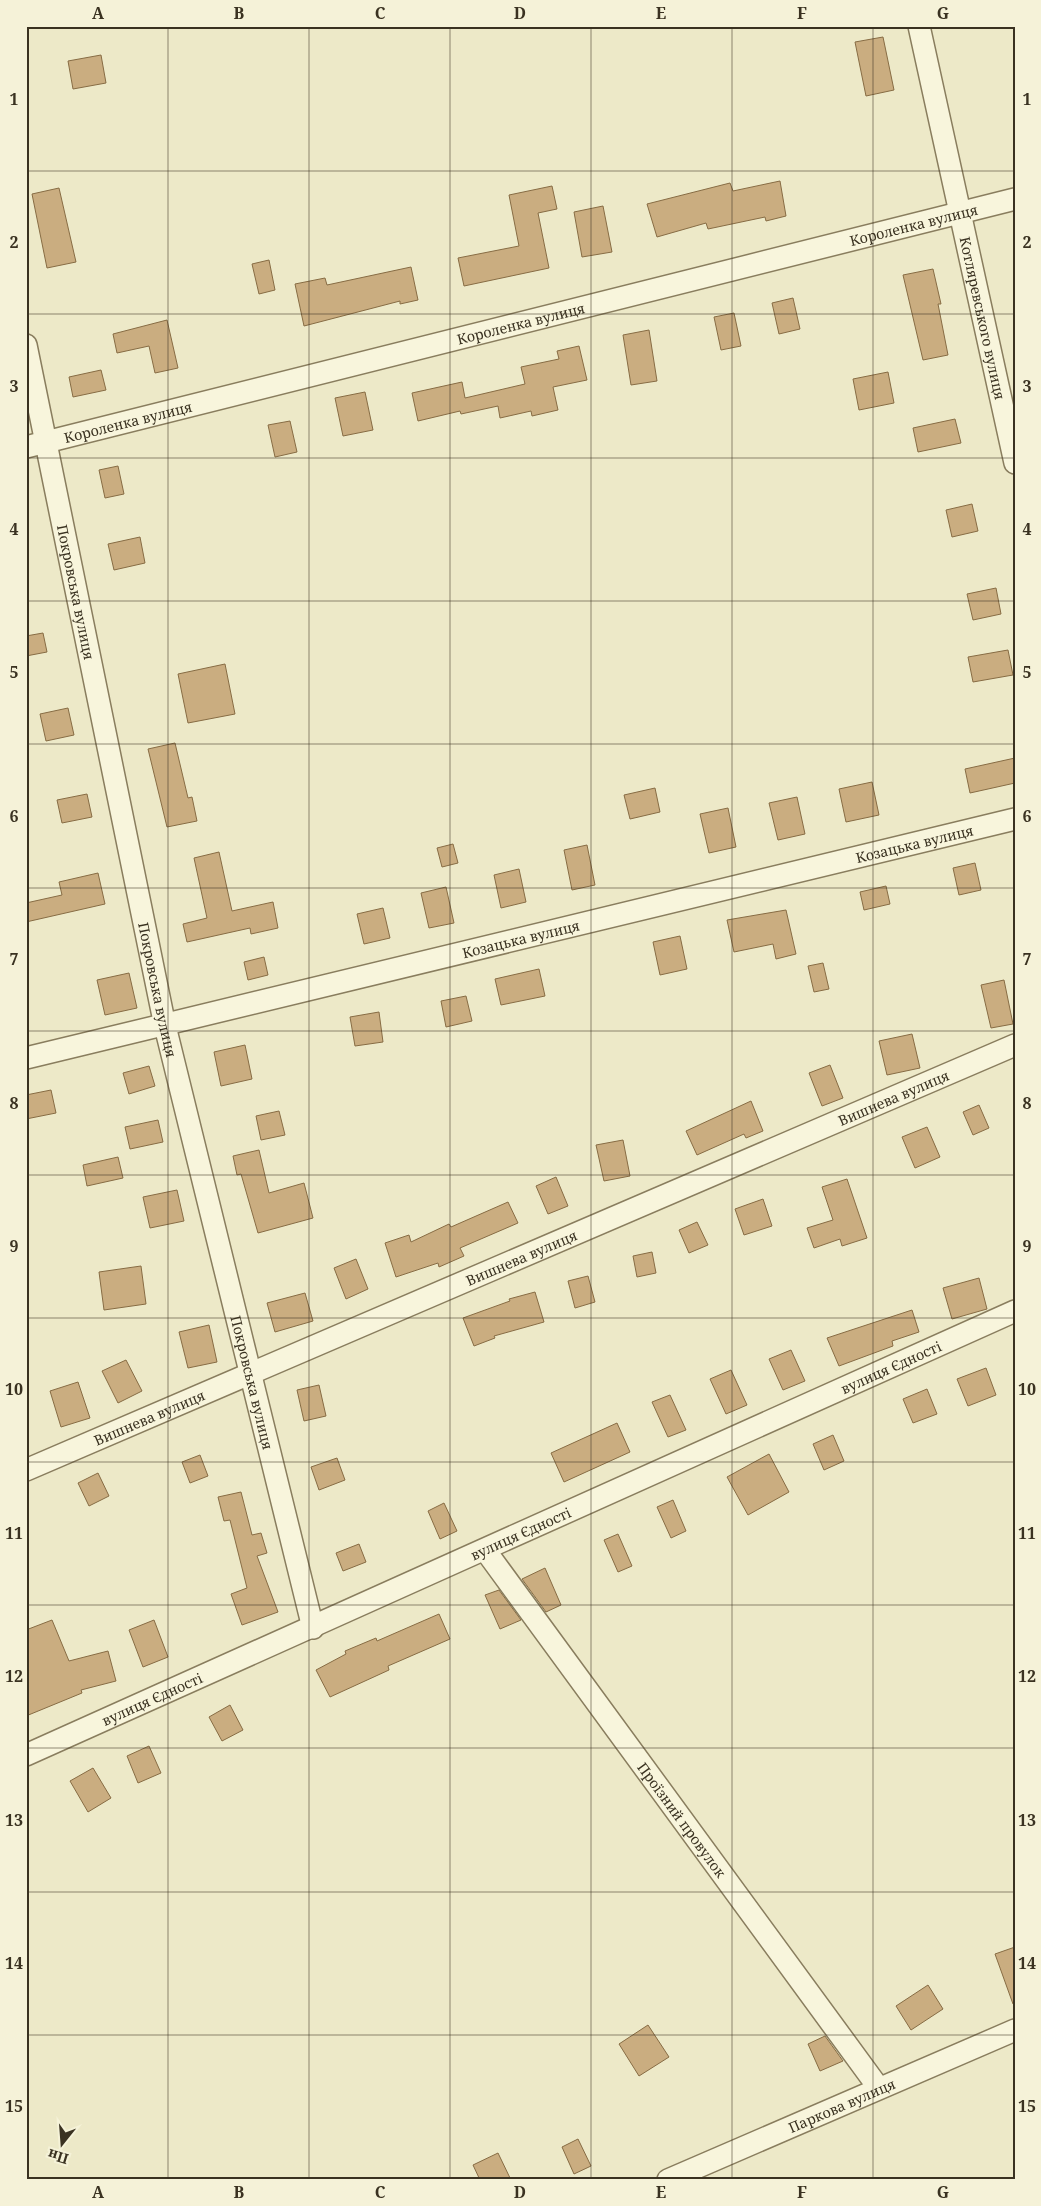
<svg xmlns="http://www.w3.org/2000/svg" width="1041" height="2206" font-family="'Noto Serif',serif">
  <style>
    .building { fill: #caad80; stroke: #876c44 }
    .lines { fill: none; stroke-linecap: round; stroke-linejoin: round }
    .street-casing { stroke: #897d5e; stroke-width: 24 }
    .street { stroke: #f8f5dc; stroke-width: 21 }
    .grid { fill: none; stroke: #3a3221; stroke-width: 1; stroke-opacity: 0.55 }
    .labels { text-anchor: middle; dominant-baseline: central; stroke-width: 4.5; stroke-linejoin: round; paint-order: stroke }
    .street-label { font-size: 14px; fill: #3a3221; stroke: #f5f2d8 }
    .neatline { fill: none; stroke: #3a3221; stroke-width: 2 }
    .grid-label { font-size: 16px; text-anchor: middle; font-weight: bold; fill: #3a3221 }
  </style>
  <rect width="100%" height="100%" fill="#ede9c8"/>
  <!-- building -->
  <g class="building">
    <polygon points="883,37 894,90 866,96 855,42"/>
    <polygon points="101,55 106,83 73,89 68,61"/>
    <polygon points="780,181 786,216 766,221 765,217 708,229 706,223 657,237 647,204 730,183 733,191"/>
    <polygon points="552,186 557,209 538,213 549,268 464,286 458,258 519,246 509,195"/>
    <polygon points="59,188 76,262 47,268 32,194"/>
    <polygon points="603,206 612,252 582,257 574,212"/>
    <polygon points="269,260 275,290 259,294 252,264"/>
    <polygon points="411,267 418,300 400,304 400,301 304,326 295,284 325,278 327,285"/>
    <polygon points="933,269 941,304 938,304 948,355 923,360 903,275"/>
    <polygon points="793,298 800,329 779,334 772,303"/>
    <polygon points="734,313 741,346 721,350 714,317"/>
    <polygon points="167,320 178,368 155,373 149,346 117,353 113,334"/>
    <polygon points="649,330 657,381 631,385 623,335"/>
    <polygon points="579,346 587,380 553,387 558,410 532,416 531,411 500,418 498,406 461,414 460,411 418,421 412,393 462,382 465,398 525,384 521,367 559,359 557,351"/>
    <polygon points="101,370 106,390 73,397 69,377"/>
    <polygon points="888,372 894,403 859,410 853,379"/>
    <polygon points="365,392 373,430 343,436 335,398"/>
    <polygon points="955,419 961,443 918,452 913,428"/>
    <polygon points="290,421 297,452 275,457 268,425"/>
    <polygon points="118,466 124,494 105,498 99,470"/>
    <polygon points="972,504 978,531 952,537 946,510"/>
    <polygon points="140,537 145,563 114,570 108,544"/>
    <polygon points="996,588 1001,614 973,620 967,594"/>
    <polygon points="43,633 47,652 26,656 26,636"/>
    <polygon points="1008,650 1013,675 973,682 968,657"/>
    <polygon points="225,664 235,714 188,723 178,674"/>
    <polygon points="68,708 74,735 46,741 40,714"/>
    <polygon points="175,743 188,798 192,797 197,821 167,827 148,749"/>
    <polygon points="1015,758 1015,783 970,793 965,769"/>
    <polygon points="872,782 879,815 846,822 839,789"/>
    <polygon points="655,788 660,812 630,819 624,795"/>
    <polygon points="87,794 92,817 62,823 57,800"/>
    <polygon points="797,797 805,834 778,840 769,803"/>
    <polygon points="728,808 736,847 709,853 700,814"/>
    <polygon points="453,844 458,863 442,867 437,848"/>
    <polygon points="587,845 595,885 572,890 564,850"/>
    <polygon points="219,852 232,911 273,902 278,928 251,934 250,928 187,942 183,924 207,918 194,858"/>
    <polygon points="975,863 981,890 959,895 953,868"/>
    <polygon points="519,869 526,902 501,908 494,875"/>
    <polygon points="98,873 105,904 26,922 26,903 62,895 59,882"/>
    <polygon points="886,886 890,904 864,910 860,892"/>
    <polygon points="446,887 454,923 429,928 421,893"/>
    <polygon points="383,908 390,938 364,944 357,914"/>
    <polygon points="786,910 796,954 776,959 773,944 734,952 727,920"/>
    <polygon points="680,936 687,969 660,975 653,942"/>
    <polygon points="264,957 268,975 248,980 244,962"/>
    <polygon points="823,963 829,989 814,992 808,966"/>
    <polygon points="539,969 545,996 501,1005 495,979"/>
    <polygon points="129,973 137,1008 105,1015 97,980"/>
    <polygon points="1004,980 1013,1024 991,1028 981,985"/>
    <polygon points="466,996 472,1021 446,1027 441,1001"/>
    <polygon points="379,1012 383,1042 355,1046 350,1017"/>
    <polygon points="912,1034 920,1068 887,1075 879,1041"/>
    <polygon points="245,1045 252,1079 221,1086 214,1052"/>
    <polygon points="830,1065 843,1098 822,1106 809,1073"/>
    <polygon points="149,1066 155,1086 129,1094 123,1073"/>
    <polygon points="51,1090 56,1113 26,1119 26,1095"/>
    <polygon points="751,1101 763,1131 746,1138 744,1134 697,1155 686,1131"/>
    <polygon points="979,1105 989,1128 973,1135 963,1112"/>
    <polygon points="279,1111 285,1135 261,1140 256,1116"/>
    <polygon points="158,1120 163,1142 130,1149 125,1127"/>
    <polygon points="927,1127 940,1157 915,1168 902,1137"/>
    <polygon points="623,1140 630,1176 604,1181 596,1145"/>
    <polygon points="259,1150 269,1193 304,1183 313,1218 258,1233 241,1174 237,1175 233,1156"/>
    <polygon points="118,1157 123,1178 87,1186 83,1165"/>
    <polygon points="556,1177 568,1206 548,1214 536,1186"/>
    <polygon points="847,1179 867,1238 842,1246 840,1239 814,1248 807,1228 833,1220 822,1187"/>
    <polygon points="177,1190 184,1221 150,1228 143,1197"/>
    <polygon points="763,1199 772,1226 744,1235 735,1209"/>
    <polygon points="508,1202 518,1223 460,1248 464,1256 439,1267 438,1263 396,1277 385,1243 409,1235 411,1242 449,1224 451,1227"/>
    <polygon points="697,1222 708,1245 689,1253 679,1230"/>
    <polygon points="652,1252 656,1273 637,1277 633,1256"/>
    <polygon points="356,1259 368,1289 346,1299 334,1268"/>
    <polygon points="141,1266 146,1304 104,1310 99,1272"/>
    <polygon points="588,1276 595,1302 575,1308 568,1281"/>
    <polygon points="979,1278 987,1309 952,1319 943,1288"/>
    <polygon points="535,1292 544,1322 494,1336 495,1338 474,1346 463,1318 510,1301 509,1299"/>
    <polygon points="305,1293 313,1321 275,1332 267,1303"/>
    <polygon points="912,1310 919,1332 892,1341 893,1346 839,1366 827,1338"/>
    <polygon points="209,1325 217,1362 188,1368 179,1332"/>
    <polygon points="791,1350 805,1381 783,1390 769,1359"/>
    <polygon points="126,1360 142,1391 118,1403 102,1371"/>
    <polygon points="986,1368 996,1395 968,1406 957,1379"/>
    <polygon points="731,1370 747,1405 726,1414 710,1379"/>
    <polygon points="78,1382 90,1418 61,1427 50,1391"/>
    <polygon points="319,1385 326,1416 304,1421 297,1390"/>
    <polygon points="927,1389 937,1414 913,1423 903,1399"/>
    <polygon points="670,1395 686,1430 668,1437 652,1402"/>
    <polygon points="617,1423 630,1452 564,1482 551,1453"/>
    <polygon points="833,1435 844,1461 824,1470 813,1444"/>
    <polygon points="769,1454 789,1492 748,1515 727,1477"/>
    <polygon points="200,1455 208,1476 190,1483 182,1462"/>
    <polygon points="337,1458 345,1480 319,1490 311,1467"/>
    <polygon points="98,1473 109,1496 89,1506 78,1483"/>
    <polygon points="241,1492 252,1535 261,1533 267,1553 257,1556 278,1612 242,1625 231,1594 247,1588 230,1520 224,1521 218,1497"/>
    <polygon points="673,1500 686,1531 671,1538 657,1507"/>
    <polygon points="444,1503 457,1531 440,1539 428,1511"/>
    <polygon points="618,1534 632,1566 618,1572 604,1540"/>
    <polygon points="359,1544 366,1562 343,1571 336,1553"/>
    <polygon points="545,1568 561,1605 546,1612 522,1579"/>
    <polygon points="499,1590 521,1620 500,1629 485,1595"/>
    <polygon points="439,1614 450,1639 388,1666 389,1670 330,1697 316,1670 346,1654 345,1651 376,1638 377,1641"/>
    <polygon points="52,1620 69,1661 108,1651 116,1681 81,1690 82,1693 26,1716 26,1630"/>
    <polygon points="154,1620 168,1657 143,1667 129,1630"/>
    <polygon points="230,1705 243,1730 222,1741 209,1717"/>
    <polygon points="149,1746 161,1773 138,1783 127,1756"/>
    <polygon points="93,1768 111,1798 88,1812 70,1781"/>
    <polygon points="1015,1947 1015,2003 1013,2004 995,1954"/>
    <polygon points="928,1985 943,2009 911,2030 896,2006"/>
    <polygon points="648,2025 669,2057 639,2076 619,2044"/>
    <polygon points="825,2036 843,2061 820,2071 808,2044"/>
    <polygon points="578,2139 591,2166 574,2174 562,2147"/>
    <polygon points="498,2153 511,2180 480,2180 473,2165"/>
  </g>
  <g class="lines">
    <!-- street casing -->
    <g class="street-casing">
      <g id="street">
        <path id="s1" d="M919,26l96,437"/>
        <path id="s2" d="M26,345l139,681 148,602"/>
        <path id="s3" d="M26,447l989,-248"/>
        <path id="s4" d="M26,1058l989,-239"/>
        <path id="s5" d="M26,1470l989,-425"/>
        <path id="s6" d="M485,1550l393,537"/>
        <path id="s7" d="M26,1755l989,-444"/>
        <path id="s8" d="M668,2180l347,-150"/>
      </g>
    </g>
    <!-- street -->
    <use href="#street" class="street"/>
  </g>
  <!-- grid -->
  <path class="grid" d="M168,26v2154M309,26v2154M450,26v2154M591,26v2154M732,26v2154M873,26v2154M26,171h989M26,314h989M26,458h989M26,601h989M26,744h989M26,888h989M26,1031h989M26,1175h989M26,1318h989M26,1462h989M26,1605h989M26,1748h989M26,1892h989M26,2035h989"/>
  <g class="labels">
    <!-- street labels -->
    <g class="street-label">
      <text stroke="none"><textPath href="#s3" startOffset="915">Короленка вулиця</textPath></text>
      <text stroke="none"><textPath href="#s1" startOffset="299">Котляревського вулиця</textPath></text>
      <text stroke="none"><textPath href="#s3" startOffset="510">Короленка вулиця</textPath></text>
      <text stroke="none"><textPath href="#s3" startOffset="105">Короленка вулиця</textPath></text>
      <text stroke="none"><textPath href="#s2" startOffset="252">Покровська вулиця</textPath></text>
      <text stroke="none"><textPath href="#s4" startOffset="914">Козацька вулиця</textPath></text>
      <text stroke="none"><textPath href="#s4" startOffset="509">Козацька вулиця</textPath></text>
      <text stroke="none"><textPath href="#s2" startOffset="658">Покровська вулиця</textPath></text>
      <text stroke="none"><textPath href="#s5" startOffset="944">Вишнева вулиця</textPath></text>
      <text stroke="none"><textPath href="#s5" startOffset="539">Вишнева вулиця</textPath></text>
      <text stroke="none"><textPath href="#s7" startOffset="948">вулиця Єдності</textPath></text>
      <text stroke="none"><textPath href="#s2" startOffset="1062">Покровська вулиця</textPath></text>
      <text stroke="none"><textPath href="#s5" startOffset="134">Вишнева вулиця</textPath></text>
      <text stroke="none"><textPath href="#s7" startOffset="542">вулиця Єдності</textPath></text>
      <text stroke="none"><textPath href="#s7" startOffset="138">вулиця Єдності</textPath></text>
      <text stroke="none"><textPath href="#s6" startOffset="334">Проїзний провулок</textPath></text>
      <text stroke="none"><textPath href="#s8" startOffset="189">Паркова вулиця</textPath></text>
    </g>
  </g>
  <!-- border -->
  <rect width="1041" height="2206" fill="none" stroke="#f5f2d8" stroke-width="55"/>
  <!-- north arrow -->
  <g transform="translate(62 2144) rotate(197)" stroke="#f5f2d8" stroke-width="4" paint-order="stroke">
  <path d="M0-4L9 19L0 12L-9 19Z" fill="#3a3221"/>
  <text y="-8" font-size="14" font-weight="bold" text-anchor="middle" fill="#3a3221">Пн</text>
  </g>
  <rect x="28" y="28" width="986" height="2150" class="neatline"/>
  <g class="grid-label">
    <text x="98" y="19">A</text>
    <text x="239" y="19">B</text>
    <text x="380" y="19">C</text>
    <text x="520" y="19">D</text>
    <text x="661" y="19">E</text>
    <text x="802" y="19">F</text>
    <text x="943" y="19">G</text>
    <text x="14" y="105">1</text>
    <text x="1027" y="105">1</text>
    <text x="14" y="248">2</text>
    <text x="1027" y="248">2</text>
    <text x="14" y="392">3</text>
    <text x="1027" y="392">3</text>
    <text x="14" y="535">4</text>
    <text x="1027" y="535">4</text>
    <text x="14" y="678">5</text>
    <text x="1027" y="678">5</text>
    <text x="14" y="822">6</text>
    <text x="1027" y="822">6</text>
    <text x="14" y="965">7</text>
    <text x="1027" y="965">7</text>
    <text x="14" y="1109">8</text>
    <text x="1027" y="1109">8</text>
    <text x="14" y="1252">9</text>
    <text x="1027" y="1252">9</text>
    <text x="14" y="1395">10</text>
    <text x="1027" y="1395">10</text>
    <text x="14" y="1539">11</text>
    <text x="1027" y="1539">11</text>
    <text x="14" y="1682">12</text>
    <text x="1027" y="1682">12</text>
    <text x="14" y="1826">13</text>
    <text x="1027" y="1826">13</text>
    <text x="14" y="1969">14</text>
    <text x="1027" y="1969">14</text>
    <text x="14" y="2112">15</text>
    <text x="1027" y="2112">15</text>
    <text x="98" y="2198">A</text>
    <text x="239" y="2198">B</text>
    <text x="380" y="2198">C</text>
    <text x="520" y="2198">D</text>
    <text x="661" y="2198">E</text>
    <text x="802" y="2198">F</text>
    <text x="943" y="2198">G</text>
  </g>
</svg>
